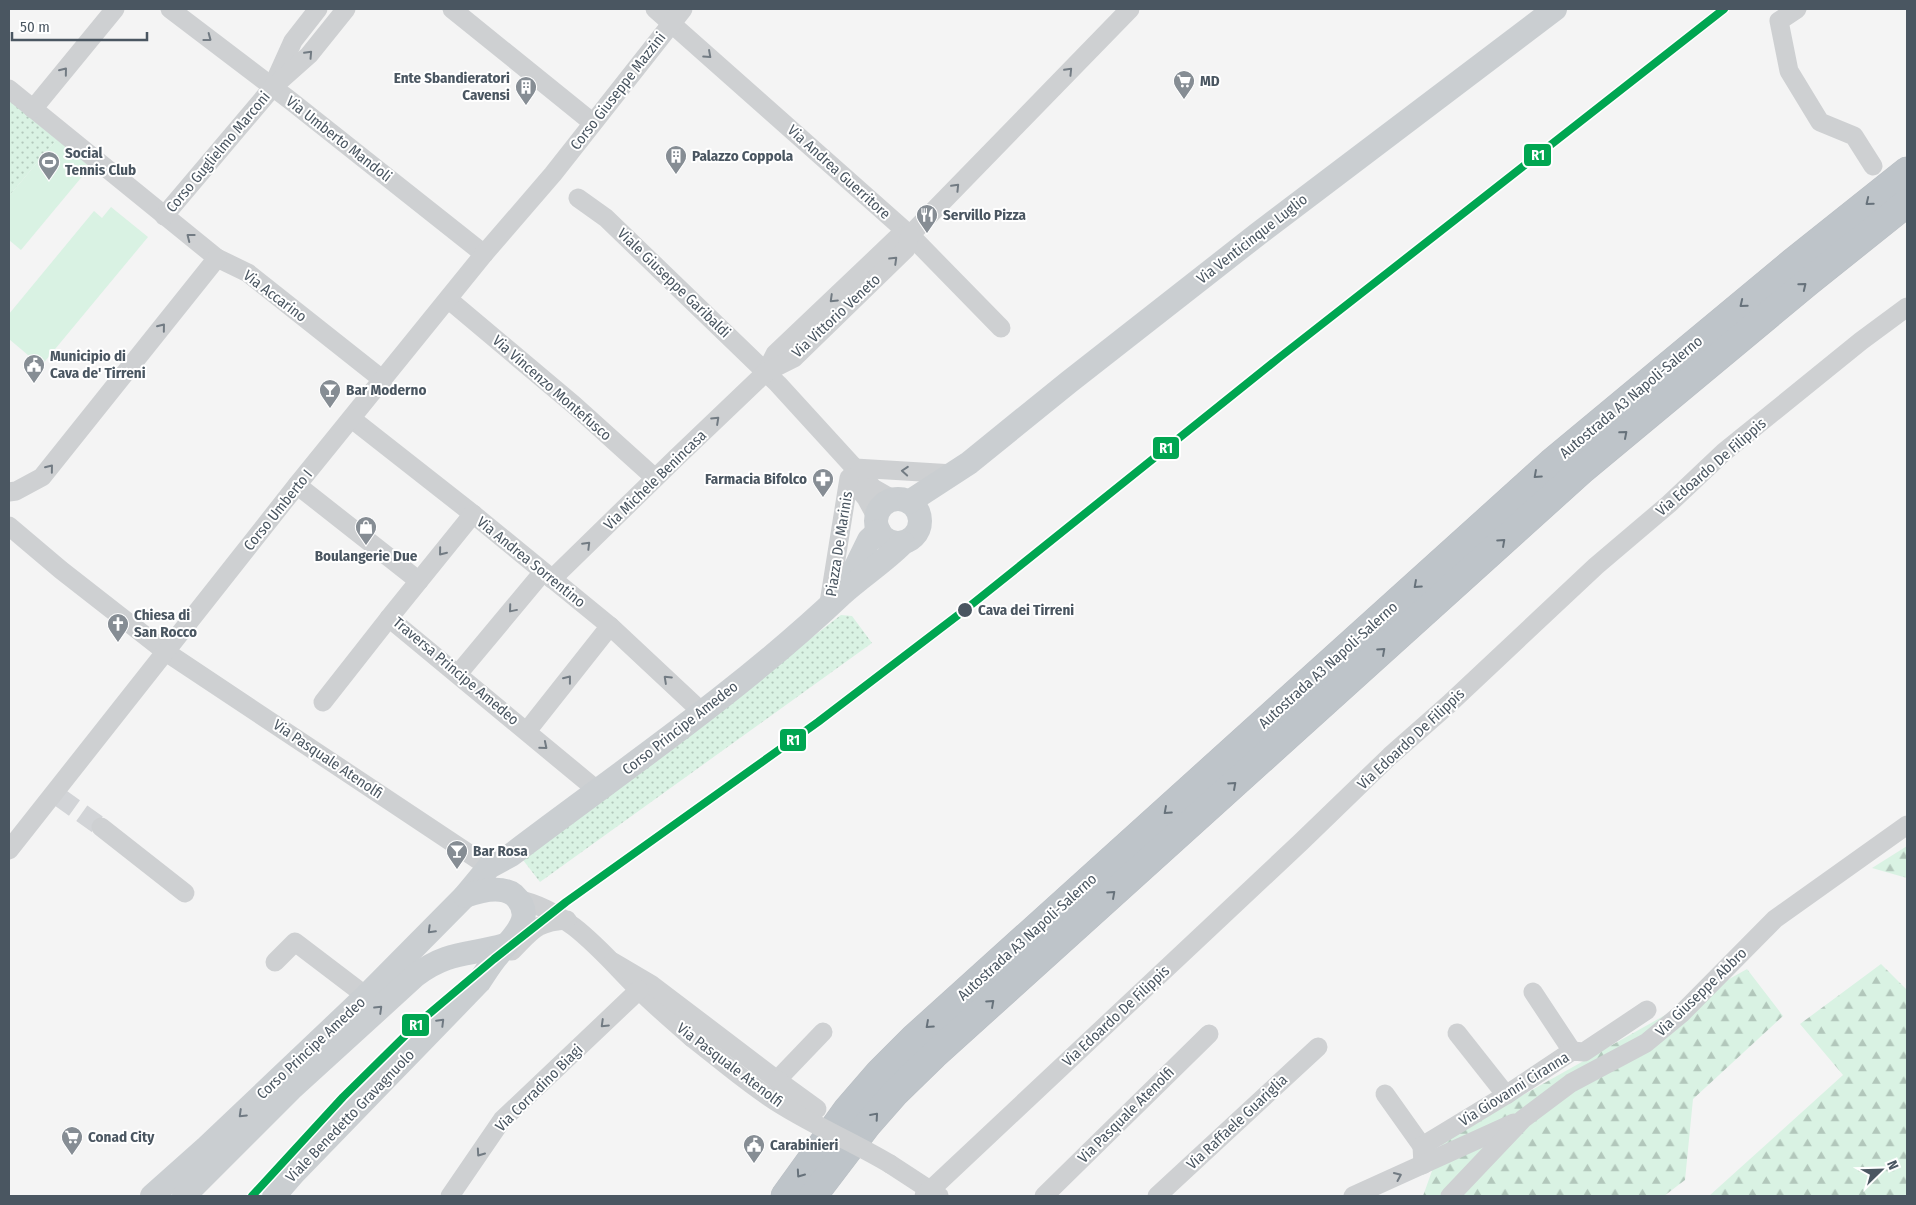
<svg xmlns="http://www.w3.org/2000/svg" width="1916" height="1205" font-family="'Fira Sans Condensed',sans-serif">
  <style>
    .grass { fill: url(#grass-dots) }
    .forest { fill: url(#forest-firs) }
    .pitch { fill: #d9f2e3 }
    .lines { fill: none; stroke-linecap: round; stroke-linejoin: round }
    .minor-tunnel { stroke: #d2d4d7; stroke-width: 19; stroke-dasharray: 19 9; stroke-linecap: butt }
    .highway-casing { stroke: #b9bec3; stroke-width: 29 }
    .minor { stroke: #ced0d2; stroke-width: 19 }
    .major { stroke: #caced1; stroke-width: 24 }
    .highway { stroke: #bec4c9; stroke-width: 28 }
    .minor-bridge { stroke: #ced0d2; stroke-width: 19 }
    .rail-1-casing { stroke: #fff; stroke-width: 11 }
    .rail-1 { stroke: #00a651; stroke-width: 8 }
    .oneway { stroke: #727b83 }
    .oneway2 { stroke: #67727b }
    .oneway3 { stroke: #707a83 }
    .stop-dot { fill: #4a5661; stroke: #fff; stroke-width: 2 }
    .labels { text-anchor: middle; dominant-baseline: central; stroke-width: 4; stroke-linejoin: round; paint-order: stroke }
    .poi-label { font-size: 15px; font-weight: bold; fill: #4a5661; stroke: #fff; text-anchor: start }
    .street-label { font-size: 15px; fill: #4a5661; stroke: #fff }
    .stop-label { font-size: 15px; font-weight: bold; fill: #4a5661; stroke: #fff; text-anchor: start }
    .line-badge { stroke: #fff; stroke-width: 2 }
    .badge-label { font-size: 14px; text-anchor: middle; font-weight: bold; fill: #fff }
  </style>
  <defs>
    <pattern id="grass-dots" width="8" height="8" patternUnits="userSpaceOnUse" patternTransform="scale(1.25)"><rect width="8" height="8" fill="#d9f2e3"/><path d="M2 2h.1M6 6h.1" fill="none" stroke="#b2c7bb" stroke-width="1.8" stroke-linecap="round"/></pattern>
    <pattern id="forest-firs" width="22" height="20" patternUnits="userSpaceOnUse" patternTransform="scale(1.25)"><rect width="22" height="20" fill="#d9f2e3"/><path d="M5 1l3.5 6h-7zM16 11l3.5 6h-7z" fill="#b2c7bb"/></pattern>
  </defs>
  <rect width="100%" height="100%" fill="#f4f4f4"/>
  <!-- grass -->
  <g class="grass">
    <polygon points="9,100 57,139 9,196"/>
    <polygon points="841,615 852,616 872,643 540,882 523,860"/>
  </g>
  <!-- forest -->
  <g class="forest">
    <polygon points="1907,846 1907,878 1872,868"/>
    <polygon points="1881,964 1907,990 1907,1196 1709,1196 1843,1075 1800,1024"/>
    <polygon points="1747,969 1783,1016 1693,1099 1685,1180 1664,1196 1423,1196 1443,1140"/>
  </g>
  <!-- pitch -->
  <g class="pitch">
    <polygon points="57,139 90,167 21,250 9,240 9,196"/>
    <polygon points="111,207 148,237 41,366 9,339 9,314 94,211 102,218"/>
  </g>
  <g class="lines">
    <!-- minor-tunnel -->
    <polyline class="minor-tunnel" points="59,797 101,827"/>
    <!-- highway casing -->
    <g class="highway-casing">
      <g id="highway">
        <polyline points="785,1196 847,1110 879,1073 914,1038 1551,463 1793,262 1907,171"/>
        <polyline points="813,1196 867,1125 896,1092 934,1055 1583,469 1808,282 1907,203"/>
      </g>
    </g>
    <!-- minor -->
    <g class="minor">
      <polyline points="170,9 291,101 484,254"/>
      <polyline points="452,9 593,123"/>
      <polyline points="655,9 910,235 1001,328"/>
      <polyline points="1797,9 1779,21 1789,71 1820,122 1854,136 1873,166"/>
      <polyline points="275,81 293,41 318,9"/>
      <polyline points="9,89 217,258 248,273 383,380"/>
      <polyline points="33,109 115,9"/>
      <polyline points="578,198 606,218 778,384 873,488 894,500"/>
      <polyline points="164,216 273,87 309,55 346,9"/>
      <polyline points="448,299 574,405 655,478"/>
      <polyline points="766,372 775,354 898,237 910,235"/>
      <polyline points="352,419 473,514 610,626 703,713"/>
      <polyline points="855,468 954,474"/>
      <polyline points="851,480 866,498 877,518"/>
      <polyline points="297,485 419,581"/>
      <polyline points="9,492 16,491 42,477 217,258"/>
      <polyline points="473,514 389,618 598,791"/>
      <polyline points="9,526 61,570 166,652 489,867"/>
      <polyline points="552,579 676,458 766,372 794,358 906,249 910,235 1130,9"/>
      <polyline points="828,609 849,478"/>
      <polyline points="458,674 543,572"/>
      <polyline points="323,702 389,618"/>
      <polyline points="527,731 610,626"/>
      <polyline points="101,827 185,893"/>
      <polyline points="9,850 297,485 484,254 553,174 683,9"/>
      <path d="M517,899c52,11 86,55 121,90 17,17 36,33 54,49"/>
      <path d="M512,951c21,-21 24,-29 55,-31"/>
      <polyline points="275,962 295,942 366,996"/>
      <polyline points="613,962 652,985 777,1080 823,1032"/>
      <polyline points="1533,992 1572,1051"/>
      <polyline points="1457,1033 1506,1095"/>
      <polyline points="777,1080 817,1109"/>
      <polyline points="1385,1094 1422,1146"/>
      <polyline points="890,1164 939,1196"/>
      <polyline points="1423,1165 1422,1146 1506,1095 1572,1051 1584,1052 1647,1010"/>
      <polyline points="450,1196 502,1120 639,990"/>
      <polyline points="924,1196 1301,842 1390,756 1449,704 1596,566 1669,504 1724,452 1861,341 1907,307"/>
      <polyline points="1044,1196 1209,1034"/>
      <polyline points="1157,1196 1318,1047"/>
      <polyline points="1353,1196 1514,1123"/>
      <polyline points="1450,1196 1523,1119 1571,1083 1646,1043 1681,1014 1775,919 1907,825"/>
    </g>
    <!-- major -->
    <g class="major">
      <circle cx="898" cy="521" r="22"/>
      <polyline points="909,502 969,463 1069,382 1258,234 1555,9"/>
      <polyline points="846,587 869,540 879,531"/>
      <path d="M152,1196l55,-49 159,-151 99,-100 24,-29 22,-12c112,-85 229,-164 331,-261 20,-18 42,-32 61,-51"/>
      <path d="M184,1196l107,-107 125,-114c34,-25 52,-19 89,-30"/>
      <path d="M274,1196l20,-23 185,-191c6,-9 12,-19 20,-28 13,-17 39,-37 15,-59 -13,-10 -35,-4 -49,1"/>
    </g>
    <!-- highway -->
    <use href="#highway" class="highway"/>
    <!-- minor-bridge -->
    <path class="minor-bridge" d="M692,1038c26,20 50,41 77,59 38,26 81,43 121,67"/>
    <!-- rail-1 casing -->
    <g class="rail-1-casing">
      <polyline id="rail-1" points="252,1196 343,1097 417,1024 494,959 566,902 818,722 966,609 1280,357 1724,9"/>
    </g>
    <!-- rail-1 -->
    <use href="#rail-1" class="rail-1"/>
  </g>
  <!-- one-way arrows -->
  <defs><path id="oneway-chevron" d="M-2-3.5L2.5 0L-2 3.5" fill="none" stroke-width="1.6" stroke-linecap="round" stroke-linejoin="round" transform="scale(1.25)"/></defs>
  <g class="oneway">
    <use href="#oneway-chevron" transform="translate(208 38) rotate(37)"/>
    <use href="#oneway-chevron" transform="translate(309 54) rotate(-47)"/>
    <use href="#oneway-chevron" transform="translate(708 55) rotate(42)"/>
    <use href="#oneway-chevron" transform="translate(64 71) rotate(-51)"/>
    <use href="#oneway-chevron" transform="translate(1069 71) rotate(-46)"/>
    <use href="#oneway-chevron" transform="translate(956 187) rotate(-46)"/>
    <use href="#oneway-chevron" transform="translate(190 237) rotate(-142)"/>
    <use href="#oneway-chevron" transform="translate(894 260) rotate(-44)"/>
    <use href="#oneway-chevron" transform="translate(833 299) rotate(136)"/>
    <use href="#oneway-chevron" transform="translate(162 327) rotate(-51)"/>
    <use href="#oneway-chevron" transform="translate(716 420) rotate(-43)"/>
    <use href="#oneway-chevron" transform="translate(50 468) rotate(-51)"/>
    <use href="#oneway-chevron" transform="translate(905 471) rotate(-176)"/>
    <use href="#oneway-chevron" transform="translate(587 545) rotate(-45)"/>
    <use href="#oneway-chevron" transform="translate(442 552) rotate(129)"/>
    <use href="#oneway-chevron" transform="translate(512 609) rotate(130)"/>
    <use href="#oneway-chevron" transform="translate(568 679) rotate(-52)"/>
    <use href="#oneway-chevron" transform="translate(667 679) rotate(-137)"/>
    <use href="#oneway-chevron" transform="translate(544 746) rotate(40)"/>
    <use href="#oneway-chevron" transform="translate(604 1024) rotate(136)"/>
    <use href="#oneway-chevron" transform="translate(480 1153) rotate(125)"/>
    <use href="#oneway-chevron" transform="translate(1398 1176) rotate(-24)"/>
  </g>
  <g class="oneway2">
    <use href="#oneway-chevron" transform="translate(1869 202) rotate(141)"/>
    <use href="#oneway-chevron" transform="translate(1803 286) rotate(-39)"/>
    <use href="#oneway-chevron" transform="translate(1743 304) rotate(141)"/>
    <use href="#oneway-chevron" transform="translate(1624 434) rotate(-41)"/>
    <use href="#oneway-chevron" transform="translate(1537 475) rotate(138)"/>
    <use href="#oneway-chevron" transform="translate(1502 542) rotate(-42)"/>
    <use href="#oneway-chevron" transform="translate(1417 585) rotate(138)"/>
    <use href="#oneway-chevron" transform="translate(1382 651) rotate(-42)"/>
    <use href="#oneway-chevron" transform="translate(1233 785) rotate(-42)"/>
    <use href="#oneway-chevron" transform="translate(1167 811) rotate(138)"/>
    <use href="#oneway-chevron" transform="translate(1112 894) rotate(-42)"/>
    <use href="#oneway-chevron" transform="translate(991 1003) rotate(-42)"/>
    <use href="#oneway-chevron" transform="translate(929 1025) rotate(138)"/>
    <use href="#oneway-chevron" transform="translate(875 1116) rotate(-49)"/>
    <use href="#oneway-chevron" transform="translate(800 1174) rotate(125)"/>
  </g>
  <g class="oneway3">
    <use href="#oneway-chevron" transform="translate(431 930) rotate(135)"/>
    <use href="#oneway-chevron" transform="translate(379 1009) rotate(-44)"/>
    <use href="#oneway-chevron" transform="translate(441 1022) rotate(-45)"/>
    <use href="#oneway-chevron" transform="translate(242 1114) rotate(136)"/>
  </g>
  <!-- icons -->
  <defs>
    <g id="supermarket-pin" transform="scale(1.125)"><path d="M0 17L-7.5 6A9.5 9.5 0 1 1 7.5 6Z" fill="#868d94" stroke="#fff"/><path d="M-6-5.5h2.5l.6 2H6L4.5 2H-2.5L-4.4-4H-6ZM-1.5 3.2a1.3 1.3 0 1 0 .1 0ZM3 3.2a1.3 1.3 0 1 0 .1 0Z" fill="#fff"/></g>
    <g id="building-pin" transform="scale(1.125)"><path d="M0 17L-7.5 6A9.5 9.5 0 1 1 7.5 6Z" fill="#868d94" stroke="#fff"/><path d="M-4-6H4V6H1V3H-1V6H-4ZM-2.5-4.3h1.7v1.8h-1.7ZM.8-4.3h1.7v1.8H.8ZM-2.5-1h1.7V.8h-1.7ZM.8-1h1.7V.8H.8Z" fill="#fff"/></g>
    <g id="stadium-pin" transform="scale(1.125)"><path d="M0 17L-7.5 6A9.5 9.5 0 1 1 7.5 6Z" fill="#868d94" stroke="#fff"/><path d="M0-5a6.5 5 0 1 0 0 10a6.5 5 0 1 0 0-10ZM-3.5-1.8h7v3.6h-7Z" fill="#fff"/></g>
    <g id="restaurant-pin" transform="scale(1.125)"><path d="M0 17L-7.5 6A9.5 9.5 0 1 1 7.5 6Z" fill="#868d94" stroke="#fff"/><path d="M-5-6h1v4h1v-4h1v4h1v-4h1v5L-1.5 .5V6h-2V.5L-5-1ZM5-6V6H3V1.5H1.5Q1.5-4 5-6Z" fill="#fff"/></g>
    <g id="civic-pin" transform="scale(1.125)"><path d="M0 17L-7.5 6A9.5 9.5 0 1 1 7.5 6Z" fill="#868d94" stroke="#fff"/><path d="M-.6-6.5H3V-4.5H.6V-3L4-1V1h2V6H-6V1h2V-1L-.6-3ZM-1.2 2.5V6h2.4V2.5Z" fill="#fff"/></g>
    <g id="bar-pin" transform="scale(1.125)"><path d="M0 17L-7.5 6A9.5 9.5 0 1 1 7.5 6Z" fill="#868d94" stroke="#fff"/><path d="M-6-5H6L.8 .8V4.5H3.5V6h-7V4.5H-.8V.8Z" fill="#fff"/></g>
    <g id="pharmacy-pin" transform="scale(1.125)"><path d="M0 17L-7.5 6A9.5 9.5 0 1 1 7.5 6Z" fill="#868d94" stroke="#fff"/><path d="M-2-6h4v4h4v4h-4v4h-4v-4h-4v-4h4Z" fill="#fff"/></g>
    <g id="shop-pin" transform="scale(1.125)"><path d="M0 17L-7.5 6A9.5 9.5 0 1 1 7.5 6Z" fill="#868d94" stroke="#fff"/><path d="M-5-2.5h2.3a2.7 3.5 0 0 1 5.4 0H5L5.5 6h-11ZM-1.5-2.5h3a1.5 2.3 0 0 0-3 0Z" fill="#fff"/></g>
    <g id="church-pin" transform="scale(1.125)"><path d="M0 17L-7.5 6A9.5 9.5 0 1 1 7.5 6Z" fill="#868d94" stroke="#fff"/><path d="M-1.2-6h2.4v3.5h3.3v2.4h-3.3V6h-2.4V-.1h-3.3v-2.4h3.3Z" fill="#fff"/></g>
  </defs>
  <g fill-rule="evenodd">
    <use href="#supermarket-pin" x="1184" y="81"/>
    <use href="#building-pin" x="526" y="87"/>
    <use href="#building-pin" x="676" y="156"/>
    <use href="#stadium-pin" x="49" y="162"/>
    <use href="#restaurant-pin" x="927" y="215"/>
    <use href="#civic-pin" x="34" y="365"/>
    <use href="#bar-pin" x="330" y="390"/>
    <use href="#pharmacy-pin" x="823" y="479"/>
    <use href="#shop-pin" x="366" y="527"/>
    <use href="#church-pin" x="118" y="624"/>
    <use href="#bar-pin" x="457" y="851"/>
    <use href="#supermarket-pin" x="72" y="1137"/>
    <use href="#civic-pin" x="754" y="1145"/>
  </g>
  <!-- markers -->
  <circle class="stop-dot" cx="965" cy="610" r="8"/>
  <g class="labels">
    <!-- poi labels -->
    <g class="poi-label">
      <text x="510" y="78" text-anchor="end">Ente Sbandieratori<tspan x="510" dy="17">Cavensi</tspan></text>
      <text x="1200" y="81">MD</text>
      <text x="65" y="153">Social<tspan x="65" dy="17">Tennis Club</tspan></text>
      <text x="692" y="156">Palazzo Coppola</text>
      <text x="943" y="215">Servillo Pizza</text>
      <text x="50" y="356">Municipio di<tspan x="50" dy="17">Cava de' Tirreni</tspan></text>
      <text x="346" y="390">Bar Moderno</text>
      <text x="807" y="479" text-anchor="end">Farmacia Bifolco</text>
      <text x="366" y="556" text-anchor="middle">Boulangerie Due</text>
      <text x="134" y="615">Chiesa di<tspan x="134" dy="17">San Rocco</tspan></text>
      <text x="473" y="851">Bar Rosa</text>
      <text x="88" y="1137">Conad City</text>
      <text x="770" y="1145">Carabinieri</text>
    </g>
    <!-- street labels -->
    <g class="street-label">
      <text transform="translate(618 91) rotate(-52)">Corso Giuseppe Mazzini</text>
      <text transform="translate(339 139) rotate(38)">Via Umberto Mandoli</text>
      <text transform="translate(218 152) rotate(-50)">Corso Guglielmo Marconi</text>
      <text transform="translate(839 172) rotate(42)">Via Andrea Guerritore</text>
      <text transform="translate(1252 239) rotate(-38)">Via Venticinque Luglio</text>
      <text transform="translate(674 283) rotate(44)">Viale Giuseppe Garibaldi</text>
      <text transform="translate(275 296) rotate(37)">Via Accarino</text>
      <text transform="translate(836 316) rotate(-43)">Via Vittorio Veneto</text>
      <text transform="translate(552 388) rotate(41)">Via Vincenzo Montefusco</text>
      <text transform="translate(1631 397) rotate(-40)">Autostrada A3 Napoli-Salerno</text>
      <text transform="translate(1711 467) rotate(-41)">Via Edoardo De Filippis</text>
      <text transform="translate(655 480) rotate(-44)">Via Michele Benincasa</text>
      <text transform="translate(278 510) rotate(-51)">Corso Umberto I</text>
      <text transform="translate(839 544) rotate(-81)">Piazza De Marinis</text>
      <text transform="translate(531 562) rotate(39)">Via Andrea Sorrentino</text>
      <text transform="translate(1328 665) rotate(-42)">Autostrada A3 Napoli-Salerno</text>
      <text transform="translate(456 671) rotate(40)">Traversa Principe Amedeo</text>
      <text transform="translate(680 728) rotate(-38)">Corso Principe Amedeo</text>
      <text transform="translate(1411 739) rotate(-43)">Via Edoardo De Filippis</text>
      <text transform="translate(328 759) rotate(34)">Via Pasquale Atenolfi</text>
      <text transform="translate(1027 937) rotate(-42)">Autostrada A3 Napoli-Salerno</text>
      <text transform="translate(1701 992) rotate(-44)">Via Giuseppe Abbro</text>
      <text transform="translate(1116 1016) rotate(-43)">Via Edoardo De Filippis</text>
      <text transform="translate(311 1048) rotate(-43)">Corso Principe Amedeo</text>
      <text transform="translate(730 1065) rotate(37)">Via Pasquale Atenolfi</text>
      <text transform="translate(539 1088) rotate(-45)">Via Corradino Biagi</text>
      <text transform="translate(1514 1089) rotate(-32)">Via Giovanni Ciranna</text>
      <text transform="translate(1126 1115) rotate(-45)">Via Pasquale Atenolfi</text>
      <text transform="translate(350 1116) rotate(-46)">Viale Benedetto Gravagnuolo</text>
      <text transform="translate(1237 1122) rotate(-43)">Via Raffaele Guariglia</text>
    </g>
    <!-- stop labels -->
    <g class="stop-label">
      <text x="978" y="610">Cava dei Tirreni</text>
    </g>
  </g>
  <g class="line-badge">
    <rect x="1523" y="143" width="29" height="24" rx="5" fill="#00a651"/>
    <rect x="1152" y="436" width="28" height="24" rx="5" fill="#00a651"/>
    <rect x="779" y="728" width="28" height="24" rx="5" fill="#00a651"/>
    <rect x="401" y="1013" width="29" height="24" rx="5" fill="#00a651"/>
  </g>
  <g class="badge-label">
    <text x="1538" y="160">R1</text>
    <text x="1166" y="453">R1</text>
    <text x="793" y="745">R1</text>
    <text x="416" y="1030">R1</text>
  </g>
  <!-- border -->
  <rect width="1916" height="1205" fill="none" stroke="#4a5661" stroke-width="20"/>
  <!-- north arrow -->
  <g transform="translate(1881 1170) rotate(67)" stroke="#ffffff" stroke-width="4" paint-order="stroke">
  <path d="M0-4L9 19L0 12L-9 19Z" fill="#4a5661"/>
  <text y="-8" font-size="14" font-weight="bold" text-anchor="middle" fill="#4a5661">N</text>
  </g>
  <!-- scale -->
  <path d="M12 32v8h135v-8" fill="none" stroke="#4a5661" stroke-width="2.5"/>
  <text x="20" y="32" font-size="15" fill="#4a5661" stroke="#ffffff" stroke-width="4" paint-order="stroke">50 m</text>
</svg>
